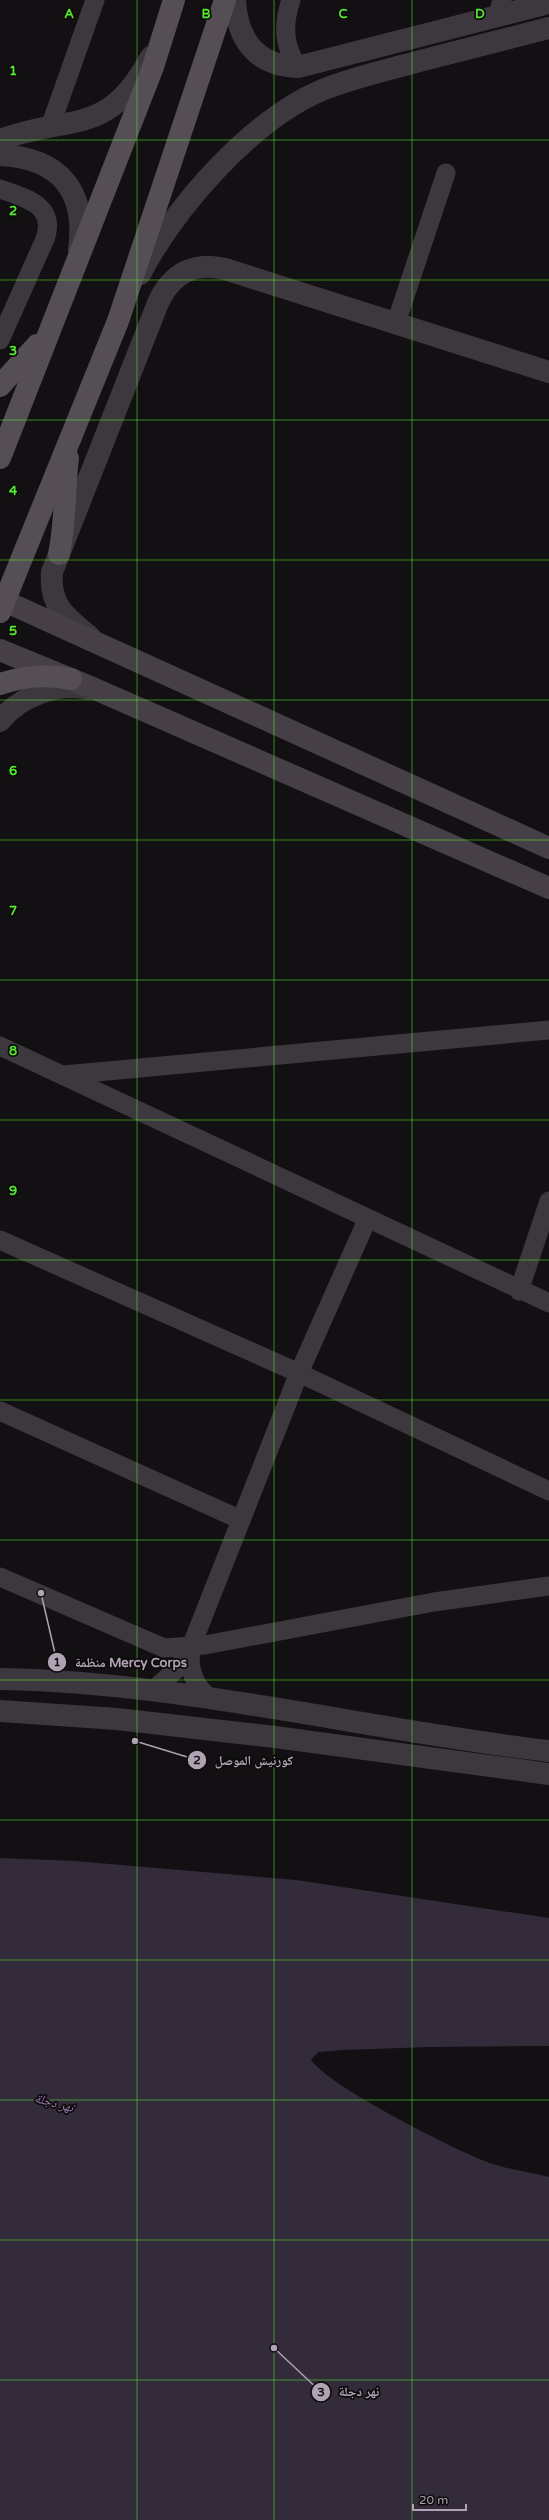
<svg xmlns="http://www.w3.org/2000/svg" width="549" height="2520" font-family="'Varela Round','Noto Naskh Arabic',sans-serif">
  <style>
    .water { fill: #332a3a }
    .lines { fill: none; stroke-linecap: round; stroke-linejoin: round }
    .minor { stroke: #3d383e; stroke-width: 19 }
    .tertiary { stroke: #3d383e; stroke-width: 22 }
    .secondary { stroke: #464046; stroke-width: 22 }
    .primary { stroke: #554e55; stroke-width: 22 }
    .grid { fill: none; stroke: #54eb2f; stroke-width: 1; stroke-opacity: 0.55 }
    .labels { text-anchor: middle; dominant-baseline: central; stroke-width: 3.5; stroke-linejoin: round; paint-order: stroke }
    .water-label { font-size: 13px; font-style: italic; fill: #9979ad; stroke: #0d0b0c }
    .grid-label { font-size: 13px; text-anchor: middle; font-weight: bold; fill: #54eb2f; stroke: #0d0b0c; stroke-width: 3.5; stroke-linejoin: round; paint-order: stroke }
    .leader { fill: none; stroke: #afa2b2; stroke-width: 1.5 }
    .callout-dot { fill: #afa2b2; stroke: #0d0b0c; stroke-width: 1.5 }
    .mark-label { font-size: 12px; text-anchor: middle; font-weight: bold; fill: #111 }
    .callout-label { font-size: 13px; text-anchor: middle; font-weight: bold; fill: #afa2b2; stroke: #0d0b0c; stroke-width: 3.5; stroke-linejoin: round; paint-order: stroke }
  </style>
  <rect width="100%" height="100%" fill="#121012"/>
  <!-- water -->
  <path class="water" d="M0,1858l75,3 221,19 253,38v128l-119,1 -87,3 -24,2 -8,7c11,24 146,92 176,103 19,7 42,10 62,15v343h-549z"/>
  <g class="lines">
    <!-- minor -->
    <g class="minor">
      <path d="M291,0c-8,24 -8,45 7,67"/>
      <polyline points="497,17 502,0"/>
      <polyline points="50,127 95,0"/>
      <path d="M0,189c25,9 57,16 45,50l-45,101"/>
      <polyline points="396,323 446,173"/>
      <polyline points="0,1046 549,1303"/>
      <polyline points="64,1075 549,1030"/>
      <polyline points="0,1240 299,1373 549,1491"/>
      <polyline points="519,1291 549,1201"/>
      <polyline points="0,1411 241,1520"/>
      <polyline points="0,1577 164,1648 205,1645 434,1602 549,1586"/>
      <path d="M191,1647c-3,22 2,38 20,52"/>
      <polyline points="152,1691 178,1668 191,1647 299,1373 367,1220"/>
    </g>
    <!-- tertiary -->
    <g class="tertiary">
      <path d="M235,0c2,39 21,66 63,67l251,-64"/>
      <path d="M0,140c71,-27 107,-1 151,-83"/>
      <path d="M0,155c60,3 87,36 79,95"/>
      <path d="M140,274c36,-68 110,-153 182,-184 32,-13 65,-20 98,-29 43,-11 86,-22 129,-33"/>
      <path d="M90,637c-24,-20 -41,-31 -38,-65l106,-269c13,-29 36,-42 67,-34l324,103"/>
      <path d="M0,721c20,-25 58,-39 89,-32"/>
      <path d="M0,1679c185,3 366,51 549,72"/>
      <polyline points="0,1711 117,1719 275,1737 549,1774"/>
    </g>
    <!-- secondary -->
    <g class="secondary">
      <polyline points="0,599 549,848"/>
      <polyline points="0,650 95,689 549,888"/>
    </g>
    <!-- primary -->
    <g class="primary">
      <polyline points="0,386 37,345"/>
      <polyline points="0,458 153,67 174,0"/>
      <path d="M59,554c7,-33 5,-64 9,-96"/>
      <polyline points="0,612 118,321 225,0"/>
      <path d="M0,684c25,-8 45,-10 71,-5"/>
    </g>
  </g>
  <!-- grid -->
  <path class="grid" d="M137,0v2520M274,0v2520M412,0v2520M0,140h549M0,280h549M0,420h549M0,560h549M0,700h549M0,840h549M0,980h549M0,1120h549M0,1260h549M0,1400h549M0,1540h549M0,1680h549M0,1820h549M0,1960h549M0,2100h549M0,2240h549M0,2380h549"/>
  <g class="labels">
    <!-- water labels -->
    <g class="water-label">
      <text transform="translate(54 2103) rotate(15)">نهر دجلة</text>
    </g>
  </g>
  <g class="grid-label">
    <text x="69" y="18">A</text>
    <text x="206" y="18">B</text>
    <text x="343" y="18">C</text>
    <text x="480" y="18">D</text>
    <text x="13" y="75">1</text>
    <text x="13" y="215">2</text>
    <text x="13" y="355">3</text>
    <text x="13" y="495">4</text>
    <text x="13" y="635">5</text>
    <text x="13" y="775">6</text>
    <text x="13" y="915">7</text>
    <text x="13" y="1055">8</text>
    <text x="13" y="1195">9</text>
  </g>
  <!-- callouts -->
  <path class="leader" d="M41 1593L57 1662M135 1741L197 1760M274 2348L321 2392"/>
  <g class="callout-dot">
    <circle cx="41" cy="1593" r="4"/>
    <circle cx="135" cy="1741" r="4"/>
    <circle cx="274" cy="2348" r="4"/>
    <circle cx="57" cy="1662" r="10"/>
    <circle cx="197" cy="1760" r="10"/>
    <circle cx="321" cy="2392" r="10"/>
  </g>
  <g class="mark-label">
    <text x="57" y="1666">1</text>
    <text x="197" y="1764">2</text>
    <text x="321" y="2396">3</text>
  </g>
  <g class="callout-label">
    <text x="131" y="1667">منظمة Mercy Corps</text>
    <text x="254" y="1765">كورنيش الموصل</text>
    <text x="359" y="2396">نهر دجلة</text>
  </g>
  <!-- scale -->
  <path d="M413 2504v6h53v-6" fill="none" stroke="#afa2b2" stroke-width="2"/>
  <text x="419" y="2504" font-size="12" fill="#afa2b2" stroke="#0d0b0c" stroke-width="3" paint-order="stroke">20 m</text>
</svg>
